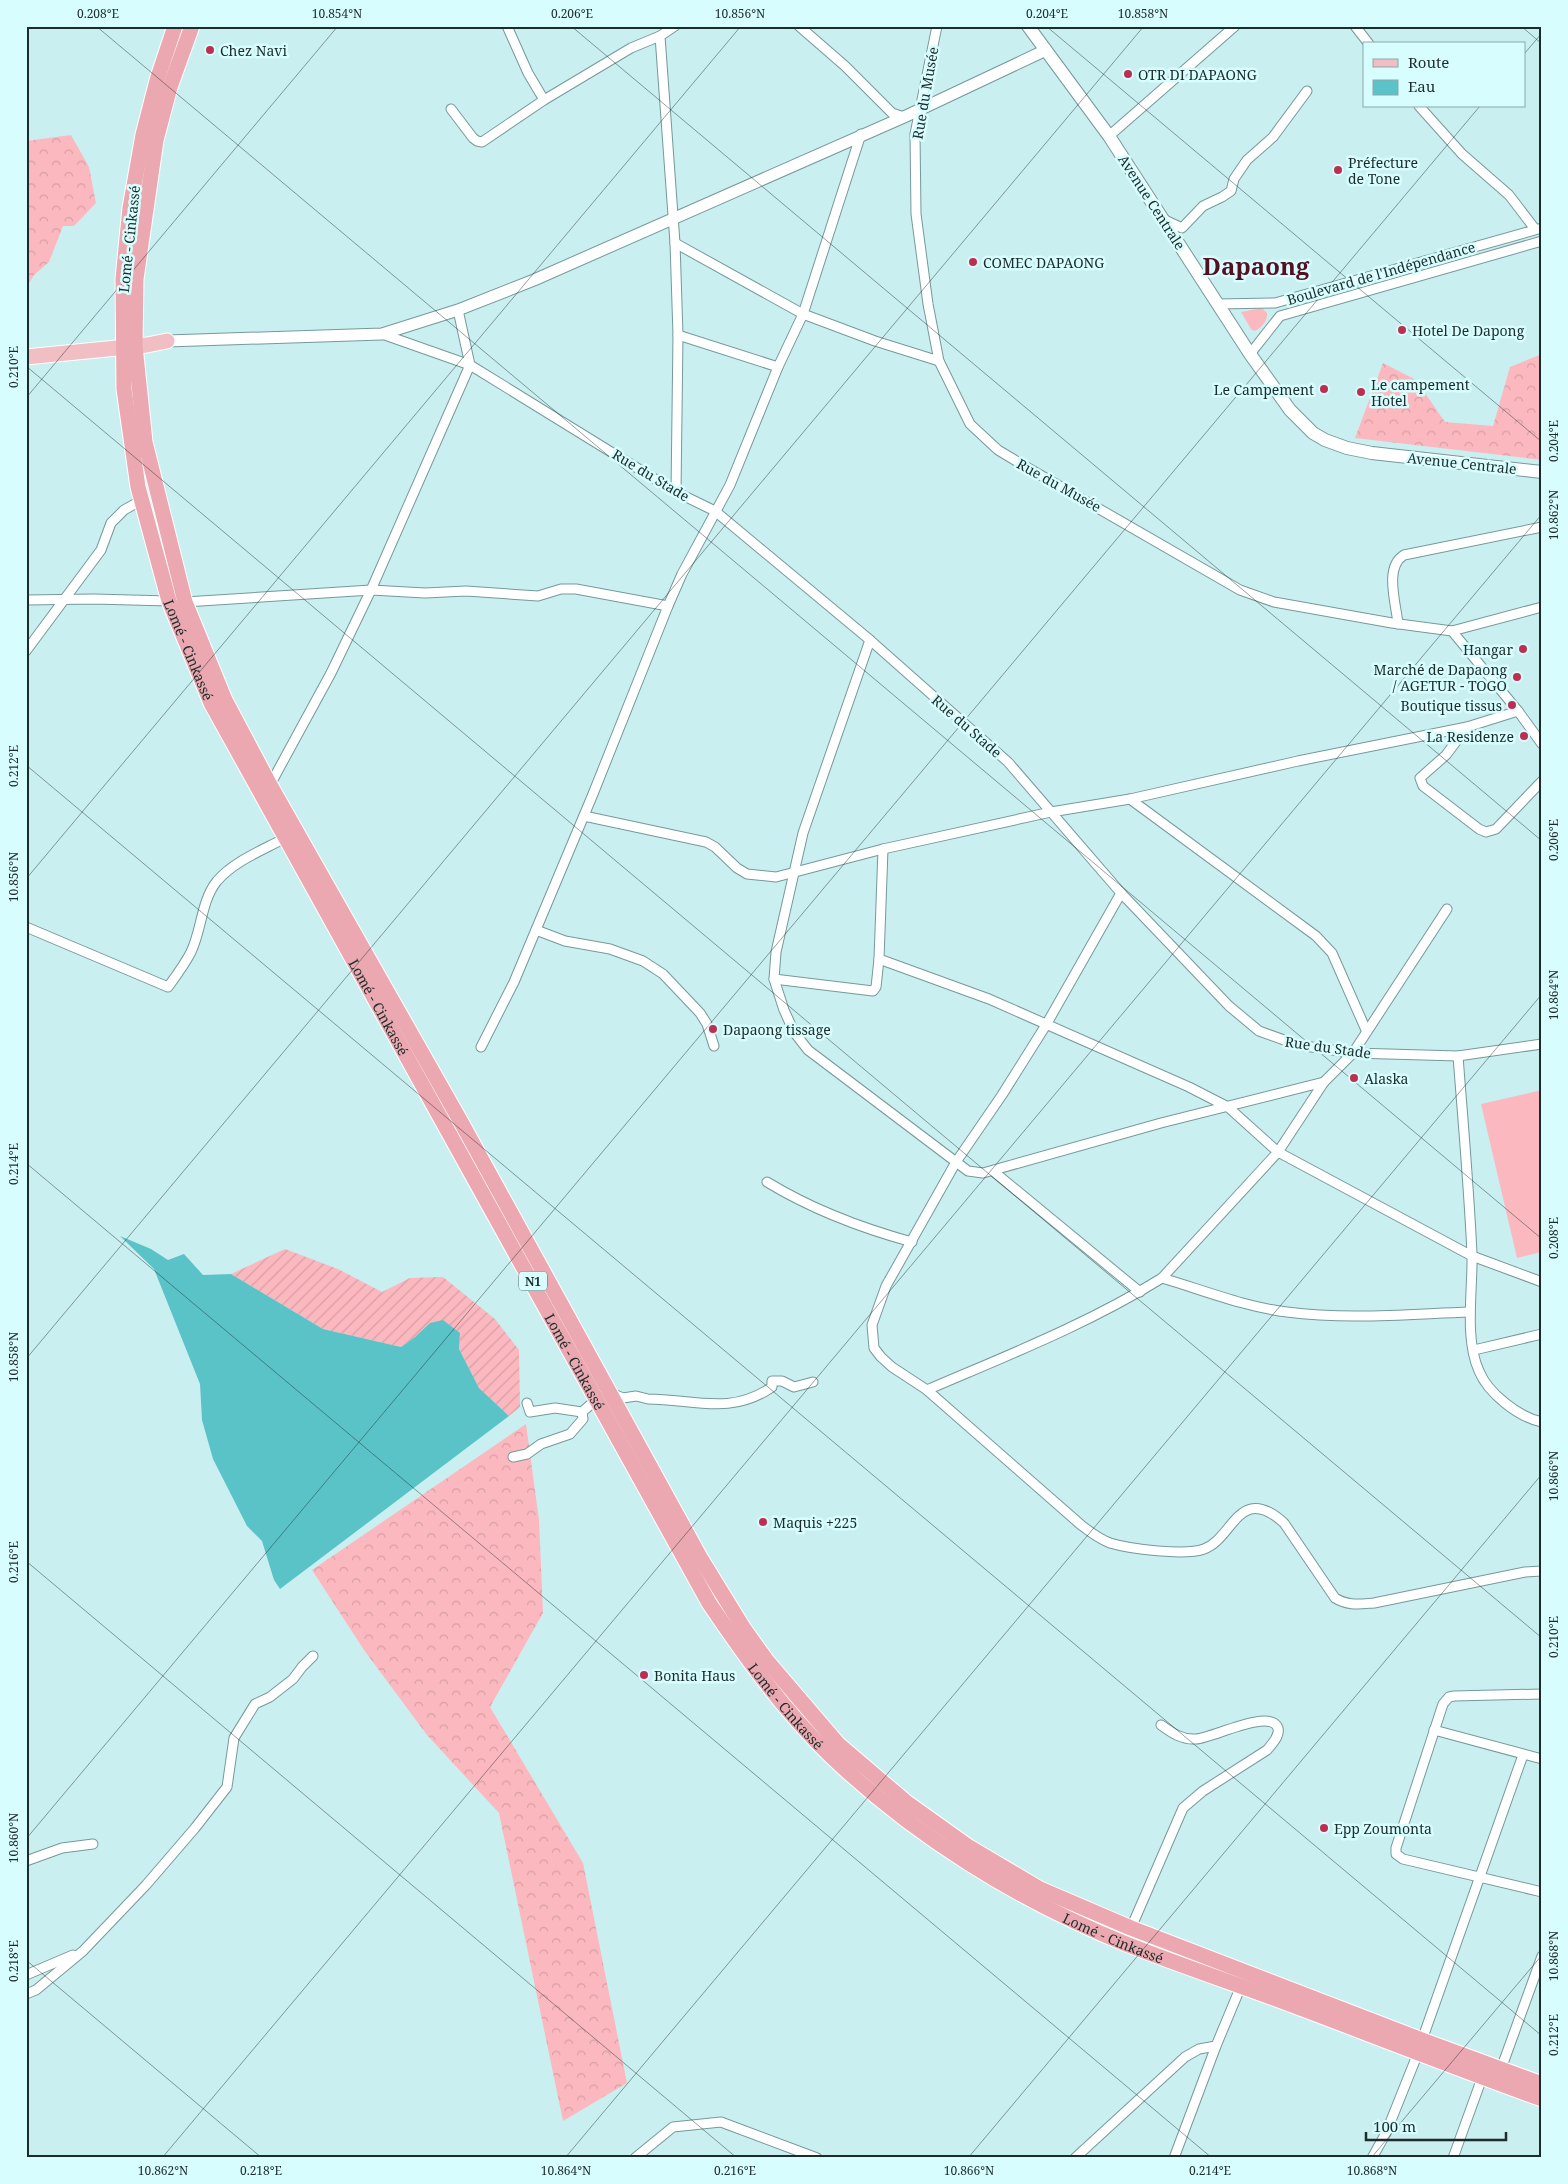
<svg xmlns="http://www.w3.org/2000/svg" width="1568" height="2184" font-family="'Noto Serif',serif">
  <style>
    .grass { fill: #fcb8bf }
    .forest { fill: url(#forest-crowns) }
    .garden { fill: url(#garden-furrows) }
    .water { fill: #59c3c8 }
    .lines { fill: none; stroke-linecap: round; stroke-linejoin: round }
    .minor-casing { stroke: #76999a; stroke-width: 11 }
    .tertiary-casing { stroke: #76999a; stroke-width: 13 }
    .secondary-casing { stroke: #76999a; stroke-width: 14 }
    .primary-casing { stroke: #fff; stroke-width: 17 }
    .trunk-casing { stroke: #fff; stroke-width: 17 }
    .minor { stroke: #fff; stroke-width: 9 }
    .tertiary { stroke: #fff; stroke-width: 11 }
    .secondary { stroke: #fff; stroke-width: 12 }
    .primary { stroke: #f1bec4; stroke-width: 15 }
    .trunk { stroke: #eca8b0; stroke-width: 15 }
    .ticks { fill: none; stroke: #1c2b2b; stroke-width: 1; stroke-opacity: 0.45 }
    .poi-dot { fill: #be2e51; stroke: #d7fdfe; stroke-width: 2 }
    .labels { text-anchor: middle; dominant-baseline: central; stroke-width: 5; stroke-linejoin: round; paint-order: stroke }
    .shield { fill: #d7fdfe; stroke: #546a6a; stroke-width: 1 }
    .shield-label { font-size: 12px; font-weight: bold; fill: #1c2b2b }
    .poi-label { font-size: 14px; fill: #1c2b2b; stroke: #d7fdfe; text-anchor: start }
    .street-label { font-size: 14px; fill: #1c2b2b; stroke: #d7fdfe }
    .town-label { font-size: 24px; font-weight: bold; fill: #540f20; stroke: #d7fdfe }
    .neatline { fill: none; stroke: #1c2b2b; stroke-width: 2 }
    .ticks-label { font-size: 12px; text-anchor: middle; fill: #1c2b2b }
  </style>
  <defs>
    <pattern id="forest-crowns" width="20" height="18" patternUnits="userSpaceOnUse" patternTransform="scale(1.25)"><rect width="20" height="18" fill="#fcb8bf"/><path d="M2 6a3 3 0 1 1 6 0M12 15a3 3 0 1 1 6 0" fill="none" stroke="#d79ea4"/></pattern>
    <pattern id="garden-furrows" width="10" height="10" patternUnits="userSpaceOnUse" patternTransform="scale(1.25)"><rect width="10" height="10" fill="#fcb8bf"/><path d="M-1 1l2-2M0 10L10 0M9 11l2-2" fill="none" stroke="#d79ea4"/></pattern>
  </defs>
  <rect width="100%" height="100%" fill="#caeff1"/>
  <!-- grass -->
  <g class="grass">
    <path d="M1262,308l5,5c1,7 -6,16 -13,18l-3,-2 -10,-17z"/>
    <polygon points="1542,1090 1542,1252 1517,1258 1481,1104"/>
  </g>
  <!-- forest -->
  <g class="forest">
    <polygon points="71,135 89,167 96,203 74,226 63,226 49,262 34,275 28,285 26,284 26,141"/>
    <polygon points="1542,354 1542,460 1355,438 1383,363 1416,380 1445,422 1493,426 1510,367"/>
    <polygon points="526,1424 539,1520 543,1613 490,1707 583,1863 627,2083 563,2121 499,1813 427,1735 364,1650 312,1570"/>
  </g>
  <!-- garden -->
  <polygon class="garden" points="285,1249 338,1269 382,1292 410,1278 443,1277 495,1319 519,1350 520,1407 509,1416 479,1388 459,1349 460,1333 430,1323 415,1337 401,1347 323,1329 231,1274"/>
  <!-- water -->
  <polygon class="water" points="120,1236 151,1249 168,1260 184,1254 203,1275 231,1274 323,1329 401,1347 415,1337 430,1323 443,1320 460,1333 459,1349 479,1388 509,1416 280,1589 274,1580 262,1541 247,1526 213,1459 202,1420 200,1384 154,1269"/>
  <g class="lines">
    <!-- minor casing -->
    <g class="minor-casing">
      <g id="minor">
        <polyline points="507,26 528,73 544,100"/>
        <polyline points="675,26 660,36 675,243 678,335 676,492"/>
        <polyline points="799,26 845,66 892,113 904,117"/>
        <polyline points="937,26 915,134 916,214 928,304 939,361 970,424 998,450 1023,465 1240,590 1274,602 1392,623 1452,631 1542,607"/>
        <polyline points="1355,26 1369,44"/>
        <polyline points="1419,106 1462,154 1509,195 1535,229"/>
        <polyline points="451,109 473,138 477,141 482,142 544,100 631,48 660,36"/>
        <polyline points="1109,136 1235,26"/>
        <polyline points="1163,219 1182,228 1203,206 1222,197 1231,191 1234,179 1247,160 1273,137 1307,91"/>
        <polyline points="675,243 803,314 875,341 939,361"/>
        <polyline points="1218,304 1275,303 1542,228"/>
        <polyline points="382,334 470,365 676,492 715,511 870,640 1008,762 1121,893 1229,1006 1259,1031 1298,1045 1353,1053 1458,1056 1542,1044"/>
        <polyline points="678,335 778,367"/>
        <polyline points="1250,354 1280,316 1542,241"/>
        <polyline points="26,600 94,599 169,601"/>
        <polyline points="185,602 371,590 425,593 466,591 538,596 561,589 576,589 668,606"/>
        <path d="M1398,624c-2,-21 -14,-57 6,-69l138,-28"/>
        <polyline points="1452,631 1518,711 1542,744"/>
        <polyline points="870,640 803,833 776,952 774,979 784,1010 794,1032 808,1050 968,1171 983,1173 1161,1123 1324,1082 1353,1053 1447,909"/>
        <polyline points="26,651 101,550 111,523 124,510 142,500"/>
        <polyline points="1467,727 1446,755 1420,778 1423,786 1479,829 1486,832 1496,829 1542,781"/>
        <polyline points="270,785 331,673 371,590 470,365 458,310"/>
        <polyline points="1130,799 1316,936 1332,953 1366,1030"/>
        <polyline points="584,816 706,842 715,847 737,868 747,874 776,877 883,849 1051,812 1130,799 1298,761 1467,727 1518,711"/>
        <polyline points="883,849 879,959 989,999 1189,1087 1228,1107 1278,1152 1472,1256 1542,1282"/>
        <path d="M1121,893l-75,132 -44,70 -46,67 -70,124 -14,39 2,23 7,9 11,10 35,23 154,135c9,7 18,14 29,18 20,6 75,13 94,6 29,-10 35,-67 80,-26l51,75c13,8 24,6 39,5l151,-31 17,-1"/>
        <path d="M26,927l142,60c8,-11 17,-23 23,-35 11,-23 10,-51 26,-71 17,-20 46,-31 68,-43"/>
        <polyline points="536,930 565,941 610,949 643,961 663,974 700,1013 707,1024 714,1046"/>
        <polyline points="774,979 873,991 876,987 879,959"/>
        <polyline points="481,1047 514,982 593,794 668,606 682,574 730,485 778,367 803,314 861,134"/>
        <path d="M1458,1056c5,66 11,132 14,198 1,35 -8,84 7,117 9,22 39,46 63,51"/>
        <polyline points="993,1171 1140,1292"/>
        <path d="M767,1182c46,28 94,46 145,60"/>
        <path d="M1162,1278c41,12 83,29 125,34 60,8 123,2 183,0"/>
        <polyline points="1474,1350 1542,1334"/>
        <path d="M927,1390c79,-34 161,-66 235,-112l116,-126 46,-70"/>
        <path d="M611,1393l12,5 13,-2 12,3c45,0 82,17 124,-12v-6h10l12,6 19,-5"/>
        <polyline points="527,1403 530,1412 555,1408 582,1412 597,1399"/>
        <polyline points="513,1457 527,1454 541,1444 570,1434 583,1419 582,1412"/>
        <polyline points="1542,1694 1454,1696 1449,1697 1443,1704 1396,1848 1396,1854 1403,1859 1542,1892"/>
        <polyline points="1434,1730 1542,1759"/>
        <polyline points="26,1861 62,1848 93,1844"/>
        <path d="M1131,1928l52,-120 20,-17 64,-41c5,-6 15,-16 10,-24 -10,-16 -65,12 -81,13 -14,1 -24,-6 -35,-14"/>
        <polyline points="26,1975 73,1955"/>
        <polyline points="26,1994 36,1990 83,1951 146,1885 195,1828 227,1787 234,1738 255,1704 270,1697 293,1679 302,1667 313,1656"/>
        <polyline points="1422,2040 1523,1755"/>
        <polyline points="1501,2069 1542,1956"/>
        <polyline points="635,2158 673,2127 721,2122 817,2158"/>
        <polyline points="1075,2158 1185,2057 1199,2049 1216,2046"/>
        <polyline points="1174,2158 1216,2046 1241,1986"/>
        <polyline points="1372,2158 1386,2133 1418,2053"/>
        <polyline points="1453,2158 1482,2078"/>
      </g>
    </g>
    <!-- tertiary casing -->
    <g class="tertiary-casing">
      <polyline id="tertiary" points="167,341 382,334 458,310 534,280 904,117 1046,50"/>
    </g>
    <!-- secondary casing -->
    <g class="secondary-casing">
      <polyline id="secondary" points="1028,26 1109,136 1250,354 1290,410 1313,433 1325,440 1347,448 1372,453 1542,472"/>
    </g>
    <!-- primary casing -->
    <g class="primary-casing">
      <polyline id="primary" points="26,357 147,345 167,341"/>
    </g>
    <!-- trunk casing -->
    <g class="trunk-casing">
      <g id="trunk">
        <path id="s1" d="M175,26l-17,51 -15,58 -13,73 -7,71 1,110 14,98 31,114 42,102 498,900c36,53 74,107 121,152 84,81 188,145 296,189 56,22 113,41 169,62 82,31 164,63 247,93"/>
        <polyline points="192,26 170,87 156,140 136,279 135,346 145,442 185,602 225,700 270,785 461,1122 701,1559 744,1629 767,1661 838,1744 906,1802 969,1847 1040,1889 1131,1928 1422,2040 1542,2084"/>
      </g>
    </g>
    <!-- minor -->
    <use href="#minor" class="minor"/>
    <!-- tertiary -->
    <use href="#tertiary" class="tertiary"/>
    <!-- secondary -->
    <use href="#secondary" class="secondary"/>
    <!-- primary -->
    <use href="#primary" class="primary"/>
    <!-- trunk -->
    <use href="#trunk" class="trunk"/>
  </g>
  <!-- ticks -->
  <path class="ticks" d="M96,26l1446,1213M571,26l971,815M1046,26l496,416M1521,26l21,18M1524,54l18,-21M26,366l1516,1272M26,398l312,-372M26,765l1516,1271M26,879l715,-853M26,1163l1186,995M26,1359l1118,-1333M26,1561l711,597M26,1839l1454,-1733M26,1960l236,198M162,2158l1380,-1644M565,2158l977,-1164M968,2158l574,-684M1371,2158l171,-203"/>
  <!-- markers -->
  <g class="poi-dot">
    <circle cx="210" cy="50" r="5"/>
    <circle cx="1128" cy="74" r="5"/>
    <circle cx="1338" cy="170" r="5"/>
    <circle cx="973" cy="262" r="5"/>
    <circle cx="1402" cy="330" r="5"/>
    <circle cx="1324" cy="389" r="5"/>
    <circle cx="1361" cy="392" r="5"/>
    <circle cx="1523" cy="649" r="5"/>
    <circle cx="1517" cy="677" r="5"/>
    <circle cx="1512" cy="705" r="5"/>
    <circle cx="1524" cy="736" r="5"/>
    <circle cx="713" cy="1029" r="5"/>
    <circle cx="1354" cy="1078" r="5"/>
    <circle cx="763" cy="1522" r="5"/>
    <circle cx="644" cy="1675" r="5"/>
    <circle cx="1324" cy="1828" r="5"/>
  </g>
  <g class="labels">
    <!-- shield labels -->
    <rect class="shield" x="519" y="1271.5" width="28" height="19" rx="4"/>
    <g class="shield-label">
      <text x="533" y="1281">N1</text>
    </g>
    <!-- poi labels -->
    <g class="poi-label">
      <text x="220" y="50">Chez Navi</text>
      <text x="1138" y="74">OTR DI DAPAONG</text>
      <text x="1348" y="162">Préfecture<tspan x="1348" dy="16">de Tone</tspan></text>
      <text x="983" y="262">COMEC DAPAONG</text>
      <text x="1412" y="330">Hotel De Dapong</text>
      <text x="1371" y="384">Le campement<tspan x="1371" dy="16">Hotel</tspan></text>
      <text x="1314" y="389" text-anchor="end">Le Campement</text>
      <text x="1513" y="649" text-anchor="end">Hangar</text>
      <text x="1507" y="669" text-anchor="end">Marché de Dapaong<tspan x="1507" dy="16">/ AGETUR - TOGO</tspan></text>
      <text x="1502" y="705" text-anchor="end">Boutique tissus</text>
      <text x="1514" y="736" text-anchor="end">La Residenze</text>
      <text x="723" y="1029">Dapaong tissage</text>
      <text x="1364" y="1078">Alaska</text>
      <text x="773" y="1522">Maquis +225</text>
      <text x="654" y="1675">Bonita Haus</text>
      <text x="1334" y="1828">Epp Zoumonta</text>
    </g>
    <!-- street labels -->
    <g class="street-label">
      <text transform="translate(925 93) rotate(-80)">Rue du Musée</text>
      <text transform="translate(1152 202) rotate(57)">Avenue Centrale</text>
      <text transform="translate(129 239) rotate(-84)">Lomé - Cinkassé</text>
      <text transform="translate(1381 273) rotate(-16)">Boulevard de l'Indépendance</text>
      <text transform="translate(1462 463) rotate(6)">Avenue Centrale</text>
      <text transform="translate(651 475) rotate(31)">Rue du Stade</text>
      <text transform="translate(1059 485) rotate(29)">Rue du Musée</text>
      <text stroke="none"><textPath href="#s1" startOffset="639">Lomé - Cinkassé</textPath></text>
      <text transform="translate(967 726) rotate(41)">Rue du Stade</text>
      <text stroke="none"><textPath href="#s1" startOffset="1044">Lomé - Cinkassé</textPath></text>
      <text transform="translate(1328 1047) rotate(8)">Rue du Stade</text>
      <text stroke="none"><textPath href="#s1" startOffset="1449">Lomé - Cinkassé</textPath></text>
      <text stroke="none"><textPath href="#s1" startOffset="1854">Lomé - Cinkassé</textPath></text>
      <text stroke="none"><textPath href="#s1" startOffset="2259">Lomé - Cinkassé</textPath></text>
    </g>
    <!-- town labels -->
    <g class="town-label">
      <text x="1256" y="265">Dapaong</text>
    </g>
  </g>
  <!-- border -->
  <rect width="1568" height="2184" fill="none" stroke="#d7fdfe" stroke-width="55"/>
  <!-- legend -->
  <rect x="1363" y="42" width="162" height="65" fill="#d7fdfe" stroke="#8ca9aa"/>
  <rect x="1373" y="59" width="25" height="8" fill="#f1bec4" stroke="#8ca9aa"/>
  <text x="1408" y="68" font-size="15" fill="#1c2b2b">Route</text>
  <rect x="1373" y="80" width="25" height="15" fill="#59c3c8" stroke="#8ca9aa"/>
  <text x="1408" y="92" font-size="15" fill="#1c2b2b">Eau</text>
  <!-- scale -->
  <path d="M1366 2132v8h140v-8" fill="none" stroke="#1c2b2b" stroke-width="2.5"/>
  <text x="1373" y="2132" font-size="15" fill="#1c2b2b" stroke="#d7fdfe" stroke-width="4" paint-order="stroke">100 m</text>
  <rect x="28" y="28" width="1512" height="2128" class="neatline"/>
  <g class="ticks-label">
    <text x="98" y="18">0.208°E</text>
    <text x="337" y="18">10.854°N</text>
    <text x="572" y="18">0.206°E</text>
    <text x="740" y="18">10.856°N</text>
    <text x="1047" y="18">0.204°E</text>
    <text x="1143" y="18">10.858°N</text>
    <text transform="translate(14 367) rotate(-90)" y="4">0.210°E</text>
    <text transform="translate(1554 441) rotate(-90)" y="4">0.204°E</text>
    <text transform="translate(1554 515) rotate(-90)" y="4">10.862°N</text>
    <text transform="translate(14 766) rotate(-90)" y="4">0.212°E</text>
    <text transform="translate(1554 840) rotate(-90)" y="4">0.206°E</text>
    <text transform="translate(14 877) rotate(-90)" y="4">10.856°N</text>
    <text transform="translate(1554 995) rotate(-90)" y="4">10.864°N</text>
    <text transform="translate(14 1164) rotate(-90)" y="4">0.214°E</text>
    <text transform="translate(1554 1238) rotate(-90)" y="4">0.208°E</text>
    <text transform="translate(14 1357) rotate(-90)" y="4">10.858°N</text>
    <text transform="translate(1554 1476) rotate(-90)" y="4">10.866°N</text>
    <text transform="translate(14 1562) rotate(-90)" y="4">0.216°E</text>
    <text transform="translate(1554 1637) rotate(-90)" y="4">0.210°E</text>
    <text transform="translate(14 1838) rotate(-90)" y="4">10.860°N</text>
    <text transform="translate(1554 1956) rotate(-90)" y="4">10.868°N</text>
    <text transform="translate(14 1961) rotate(-90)" y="4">0.218°E</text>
    <text transform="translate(1554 2035) rotate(-90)" y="4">0.212°E</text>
    <text x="163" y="2175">10.862°N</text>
    <text x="261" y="2175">0.218°E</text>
    <text x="566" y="2175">10.864°N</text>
    <text x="735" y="2175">0.216°E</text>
    <text x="969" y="2175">10.866°N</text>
    <text x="1210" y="2175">0.214°E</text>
    <text x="1372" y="2175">10.868°N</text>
  </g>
</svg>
